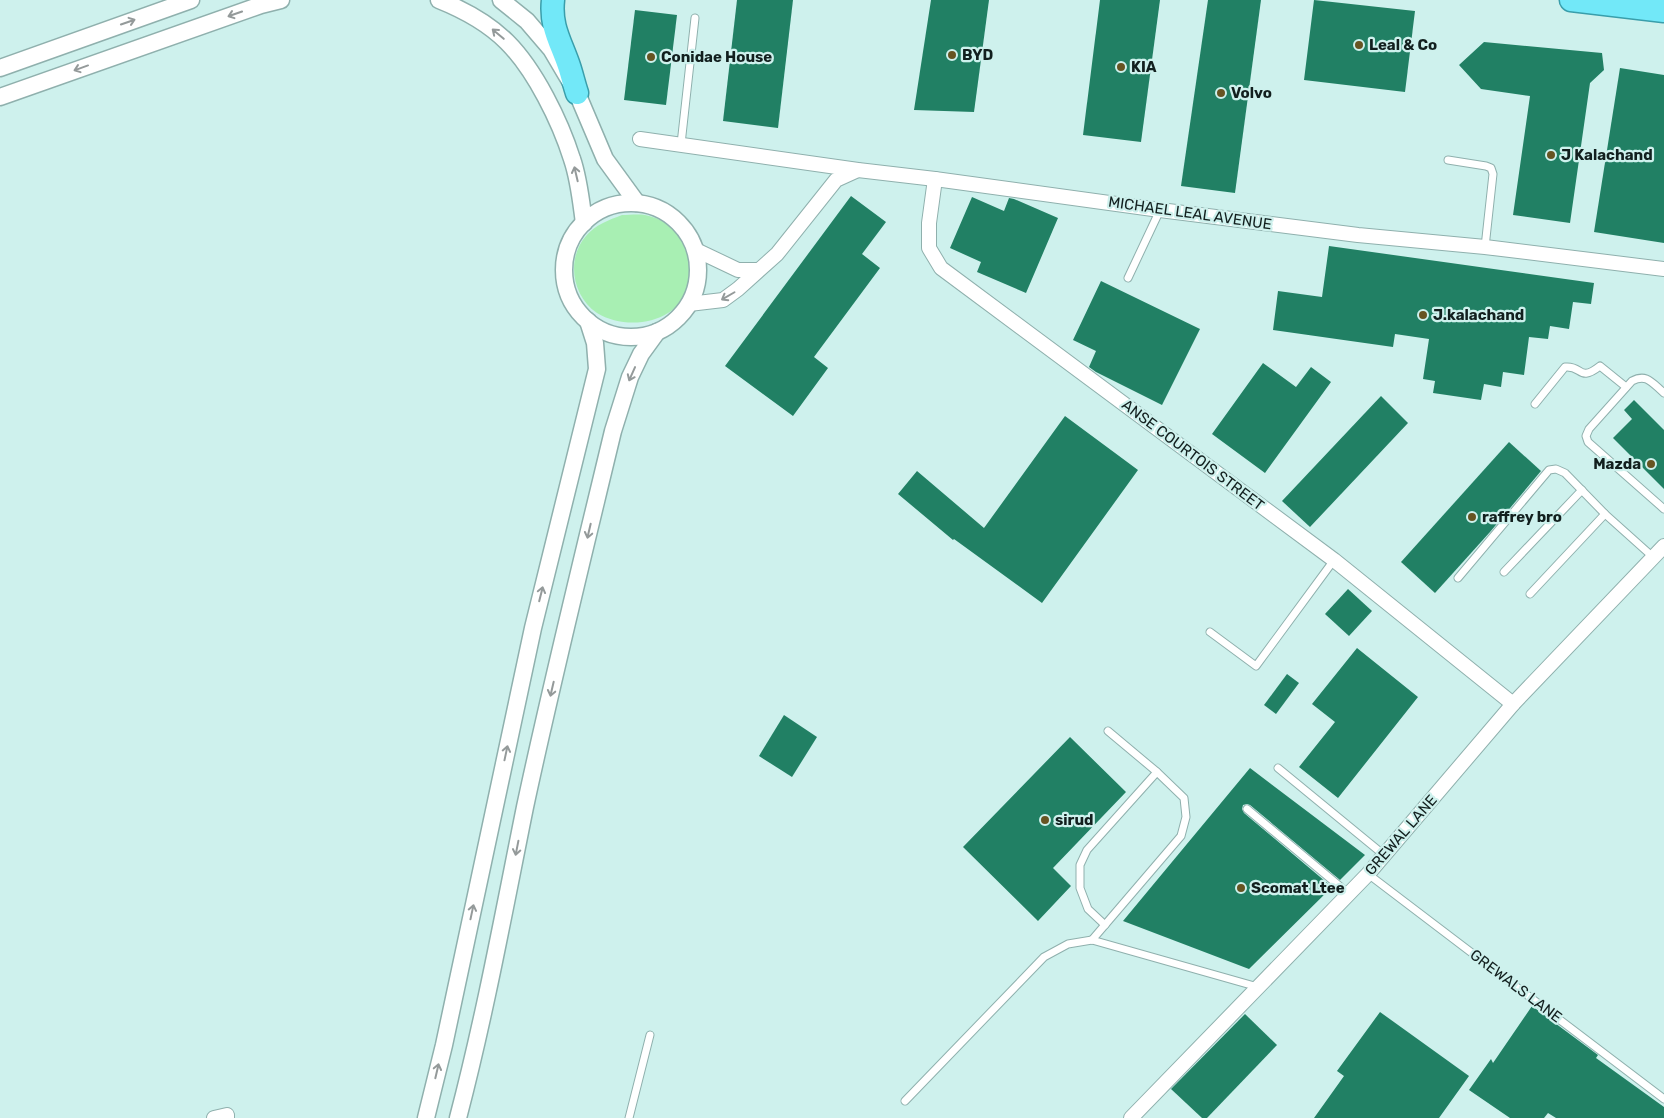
<svg xmlns="http://www.w3.org/2000/svg" width="1664" height="1118" font-family="Rubik,sans-serif">
  <style>
    .green { fill: #a8efb3 }
    .building { fill: #218064 }
    .lines { fill: none; stroke-linecap: round; stroke-linejoin: round }
    .service-casing { stroke: #8fb0ad; stroke-width: 9 }
    .minor-casing { stroke: #8fb0ad; stroke-width: 16 }
    .tertiary-casing { stroke: #8fb0ad; stroke-width: 19 }
    .trunk-casing { stroke: #399eab; stroke-width: 25 }
    .service { stroke: #fff; stroke-width: 7 }
    .minor { stroke: #fff; stroke-width: 14 }
    .tertiary { stroke: #fff; stroke-width: 16 }
    .trunk { stroke: #72e8f8; stroke-width: 22 }
    .oneway { stroke: #949a9a }
    .poi-dot { fill: #675422; stroke: #cef1ed; stroke-width: 2 }
    .labels { text-anchor: middle; dominant-baseline: central; stroke-width: 4.5; stroke-linejoin: round; paint-order: stroke }
    .poi-label { font-size: 15px; font-weight: bold; fill: #121f1e; stroke: #cef1ed; text-anchor: start }
    .street-label { font-size: 15px; fill: #121f1e; stroke: #cef1ed }
  </style>
  <rect width="100%" height="100%" fill="#cef1ed"/>
  <!-- green -->
  <path class="green" d="M622,215c7,0 16,-1 23,0 32,6 51,38 44,69 -9,39 -61,48 -92,29 -25,-17 -31,-54 -11,-77 9,-11 23,-16 36,-21z"/>
  <!-- building -->
  <g class="building">
    <polygon points="737,0 793,0 778,128 723,121"/>
    <polygon points="931,0 989,0 974,112 914,110"/>
    <polygon points="1100,0 1160,0 1141,142 1083,135"/>
    <polygon points="1208,0 1261,0 1235,193 1181,186"/>
    <polygon points="1314,0 1415,11 1405,92 1304,80"/>
    <polygon points="635,10 677,15 666,105 624,100"/>
    <polygon points="1484,42 1602,53 1604,70 1590,83 1570,223 1513,215 1530,96 1481,89 1459,65"/>
    <polygon points="1620,68 1664,75 1664,243 1594,232"/>
    <polygon points="851,196 886,222 862,254 880,268 814,357 828,368 793,416 725,366"/>
    <polygon points="972,197 1004,211 1009,198 1014,199 1058,218 1026,293 977,272 981,262 950,248"/>
    <polygon points="1329,246 1594,283 1591,304 1573,302 1569,329 1550,326 1548,339 1529,337 1524,375 1503,372 1501,387 1484,384 1481,400 1433,393 1435,381 1423,379 1429,339 1395,334 1393,347 1273,330 1278,291 1322,297"/>
    <polygon points="1101,281 1200,329 1162,405 1096,372 1089,367 1096,351 1073,340"/>
    <polygon points="1263,363 1296,387 1311,367 1331,382 1265,473 1212,434"/>
    <polygon points="1381,396 1408,423 1310,527 1282,501"/>
    <polygon points="1634,400 1664,430 1664,489 1613,438 1632,419 1624,410"/>
    <polygon points="1065,416 1138,470 1042,603 954,539 953,540 898,494 917,471 984,528"/>
    <polygon points="1509,442 1541,471 1490,532 1435,593 1401,562"/>
    <polygon points="1348,589 1372,611 1349,636 1325,614"/>
    <polygon points="1357,648 1418,697 1338,798 1299,767 1335,722 1312,704"/>
    <polygon points="1287,674 1299,683 1276,714 1264,705"/>
    <polygon points="784,715 817,737 792,777 759,756"/>
    <polygon points="1070,737 1126,792 1053,868 1071,886 1038,921 963,847"/>
    <polygon points="1250,768 1365,855 1340,880 1250,805 1247,804 1243,805 1242,809 1244,813 1332,887 1249,969 1123,921"/>
    <polygon points="1532,1006 1598,1055 1596,1058 1664,1107 1664,1118 1556,1118 1548,1113 1544,1118 1510,1118 1469,1090 1491,1059 1493,1063"/>
    <polygon points="1380,1012 1469,1076 1439,1118 1314,1118 1344,1076 1337,1071"/>
    <polygon points="1245,1014 1277,1045 1207,1118 1202,1118 1171,1089"/>
  </g>
  <g class="lines">
    <!-- service casing -->
    <g class="service-casing">
      <g id="service">
        <polyline points="681,144 695,18"/>
        <polyline points="1448,160 1486,166 1491,168 1493,174 1485,247"/>
        <polyline points="1128,278 1160,210"/>
        <path d="M1664,393c-12,-10 -17,-20 -32,-12l-43,48 -3,7 2,6 76,67"/>
        <path d="M1535,404l30,-37c18,-2 13,16 35,-1l26,21"/>
        <polyline points="1504,572 1582,490"/>
        <polyline points="1458,578 1549,470 1556,469 1565,473 1605,514 1653,557"/>
        <polyline points="1530,594 1605,514"/>
        <polyline points="1210,632 1256,666 1334,560"/>
        <polyline points="1278,768 1384,855"/>
        <polyline points="1247,809 1349,894"/>
        <polyline points="1368,874 1664,1099"/>
        <polyline points="1105,925 1088,909 1080,888 1080,865 1087,850 1157,772"/>
        <polyline points="1092,940 1181,836 1186,817 1184,798 1157,772 1108,731"/>
        <polyline points="905,1101 1044,957 1068,944 1092,940 1258,987"/>
        <polyline points="629,1118 650,1035"/>
      </g>
    </g>
    <!-- minor casing -->
    <g class="minor-casing">
      <g id="minor">
        <polyline points="640,139 858,170 935,179 1160,210 1358,235 1485,247 1664,269"/>
        <polyline points="935,179 929,223 929,248 941,268 1334,560 1513,704"/>
        <polyline points="696,250 738,270 758,270"/>
        <polyline points="689,304 723,300 738,289 777,254 836,180 858,170"/>
        <polyline points="214,1118 227,1115 227,1118"/>
        <polyline points="1131,1118 1368,874 1513,704 1664,546"/>
      </g>
    </g>
    <!-- tertiary casing -->
    <g class="tertiary-casing">
      <g id="tertiary">
        <path d="M439,0c25,10 49,23 68,42 28,28 53,79 65,117 7,20 9,42 12,64"/>
        <polyline points="501,0 527,21 551,49 577,93 605,159 637,203"/>
        <polyline points="0,68 191,0"/>
        <polyline points="0,97 261,5 281,0"/>
        <circle cx="631" cy="270" r="67"/>
        <polyline points="426,1118 444,1045 533,628 597,369 595,343 588,321"/>
        <path d="M458,1118c27,-103 46,-207 67,-311 27,-126 58,-251 88,-376l17,-54 11,-23 16,-22"/>
      </g>
    </g>
    <!-- trunk casing -->
    <g class="trunk-casing">
      <g id="trunk">
        <path d="M553,0c-3,27 8,42 16,66 3,9 5,18 8,27"/>
        <polyline points="1571,0 1664,11"/>
      </g>
    </g>
    <!-- service -->
    <use href="#service" class="service"/>
    <!-- minor -->
    <use href="#minor" class="minor"/>
    <!-- tertiary -->
    <use href="#tertiary" class="tertiary"/>
    <!-- trunk -->
    <use href="#trunk" class="trunk"/>
  </g>
  <!-- one-way arrows -->
  <defs><path id="oneway-shaft" d="M-6 0H5M1.5-3L5.5 0L1.5 3" fill="none" stroke-width="1.6" stroke-linecap="round" stroke-linejoin="round" transform="scale(1.25)"/></defs>
  <g class="oneway">
    <use href="#oneway-shaft" transform="translate(235 14) rotate(161)"/>
    <use href="#oneway-shaft" transform="translate(128 22) rotate(-19)"/>
    <use href="#oneway-shaft" transform="translate(498 34) rotate(-140)"/>
    <use href="#oneway-shaft" transform="translate(81 68) rotate(160)"/>
    <use href="#oneway-shaft" transform="translate(576 174) rotate(-103)"/>
    <use href="#oneway-shaft" transform="translate(728 296) rotate(150)"/>
    <use href="#oneway-shaft" transform="translate(632 374) rotate(114)"/>
    <use href="#oneway-shaft" transform="translate(589 531) rotate(103)"/>
    <use href="#oneway-shaft" transform="translate(541 594) rotate(-76)"/>
    <use href="#oneway-shaft" transform="translate(552 689) rotate(103)"/>
    <use href="#oneway-shaft" transform="translate(506 753) rotate(-78)"/>
    <use href="#oneway-shaft" transform="translate(517 848) rotate(101)"/>
    <use href="#oneway-shaft" transform="translate(472 912) rotate(-78)"/>
    <use href="#oneway-shaft" transform="translate(437 1071) rotate(-77)"/>
  </g>
  <!-- markers -->
  <g class="poi-dot">
    <circle cx="1359" cy="45" r="5"/>
    <circle cx="952" cy="55" r="5"/>
    <circle cx="651" cy="57" r="5"/>
    <circle cx="1121" cy="67" r="5"/>
    <circle cx="1221" cy="93" r="5"/>
    <circle cx="1551" cy="155" r="5"/>
    <circle cx="1423" cy="315" r="5"/>
    <circle cx="1651" cy="464" r="5"/>
    <circle cx="1472" cy="517" r="5"/>
    <circle cx="1045" cy="820" r="5"/>
    <circle cx="1241" cy="888" r="5"/>
  </g>
  <g class="labels">
    <!-- poi labels -->
    <g class="poi-label">
      <text x="1369" y="45">Leal &amp; Co</text>
      <text x="962" y="55">BYD</text>
      <text x="661" y="57">Conidae House</text>
      <text x="1131" y="67">KIA</text>
      <text x="1231" y="93">Volvo</text>
      <text x="1561" y="155">J Kalachand</text>
      <text x="1433" y="315">J.kalachand</text>
      <text x="1641" y="464" text-anchor="end">Mazda</text>
      <text x="1482" y="517">raffrey bro</text>
      <text x="1055" y="820">sirud</text>
      <text x="1251" y="888">Scomat Ltee</text>
    </g>
    <!-- street labels -->
    <g class="street-label">
      <text transform="translate(1190 213) rotate(8)">MICHAEL LEAL AVENUE</text>
      <text transform="translate(1193 455) rotate(37)">ANSE COURTOIS STREET</text>
      <text transform="translate(1401 835) rotate(-49)">GREWAL LANE</text>
      <text transform="translate(1516 986) rotate(37)">GREWALS LANE</text>
    </g>
  </g>
</svg>
